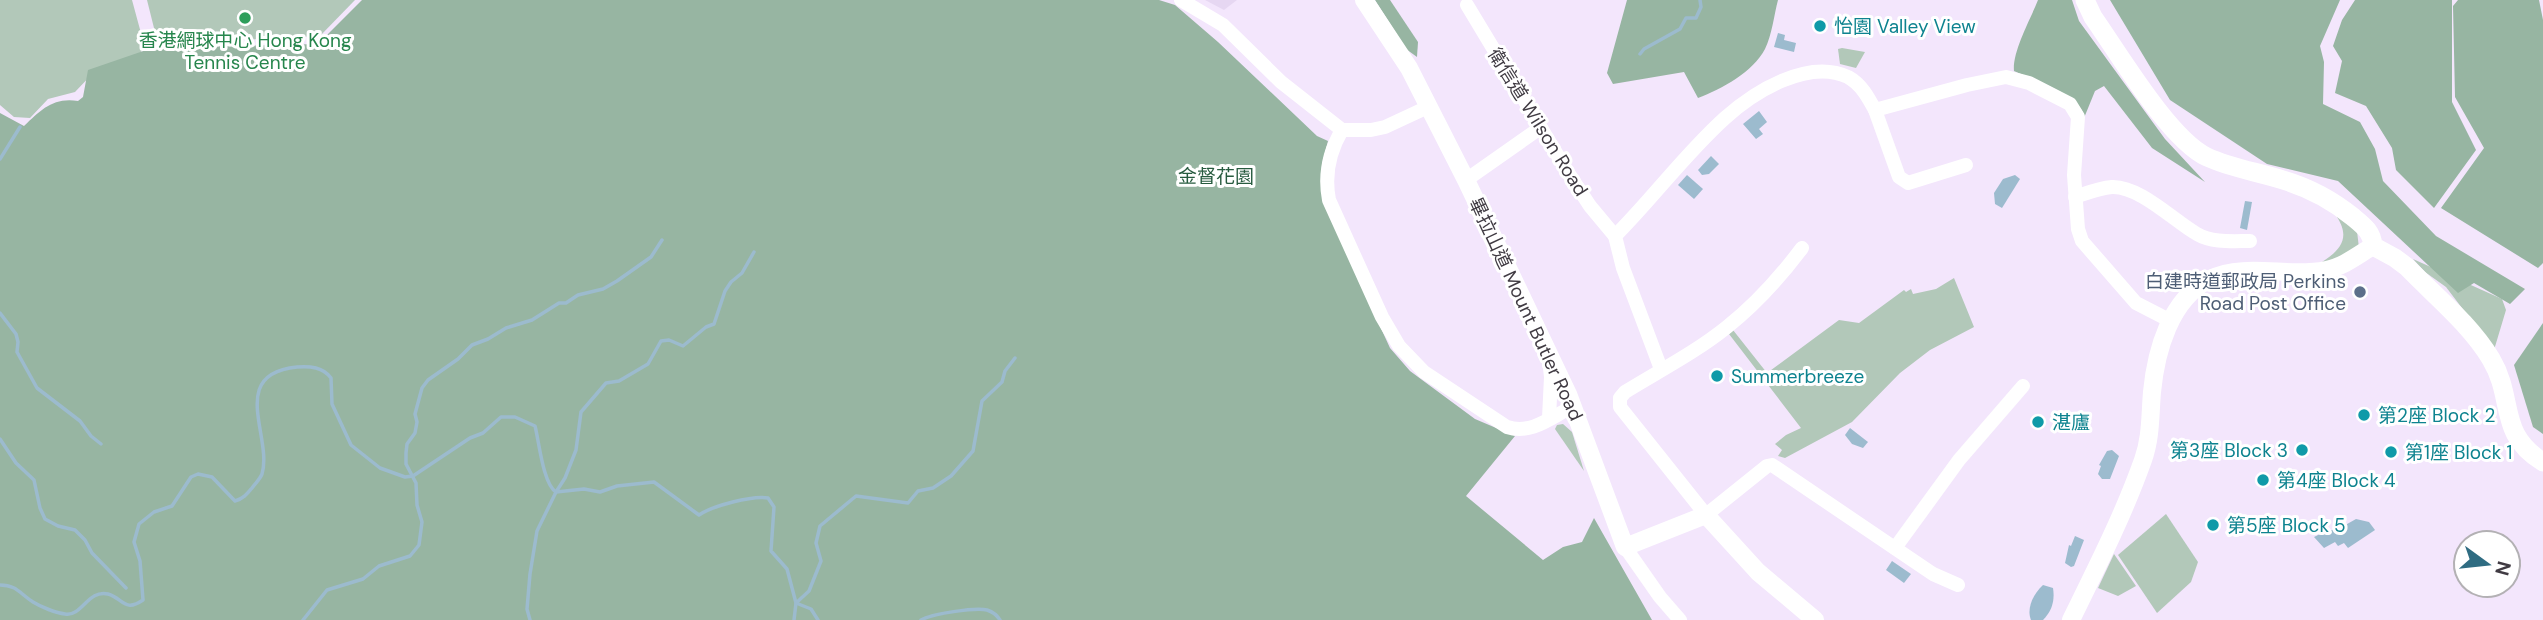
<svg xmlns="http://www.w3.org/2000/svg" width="2543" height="620" font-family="'DM Sans','Noto Sans TC',sans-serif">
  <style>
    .built { fill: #e6d7f2 }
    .green { fill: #b2c8b9 }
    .forest { fill: #97b5a2 }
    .water { fill: #9cbbce }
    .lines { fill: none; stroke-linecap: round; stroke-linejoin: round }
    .stream { stroke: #9cbbce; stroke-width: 3.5 }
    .minor { stroke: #fff; stroke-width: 14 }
    .tertiary { stroke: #fff; stroke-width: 18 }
    .secondary { stroke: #fff; stroke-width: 19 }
    .leisure-dot { fill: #2e9e5b; stroke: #fff; stroke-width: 2.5 }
    .culture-dot { fill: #0f9aa8; stroke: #fff; stroke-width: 2.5 }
    .service-dot { fill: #5c6f8a; stroke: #fff; stroke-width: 2.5 }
    .labels { text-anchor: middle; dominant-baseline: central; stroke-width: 6; stroke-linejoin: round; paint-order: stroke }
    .culture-label { font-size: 19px; fill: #0d838f; stroke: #fff; text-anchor: start }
    .leisure-label { font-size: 19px; fill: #27864d; stroke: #fff }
    .street-label { font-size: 19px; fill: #403b43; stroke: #fff }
    .park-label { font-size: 19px; fill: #275b3f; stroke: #fff }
    .service-label { font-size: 19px; fill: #4e5e75; stroke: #fff; text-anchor: end }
  </style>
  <rect width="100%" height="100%" fill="#f3e6fc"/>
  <!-- built -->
  <polygon class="built" points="1205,0 1237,0 1224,10"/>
  <!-- green -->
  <g class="green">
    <polygon points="0,0 132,0 145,48 131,61 94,72 75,92 48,99 30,118 14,117 0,105"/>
    <polygon points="147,0 355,0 320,36 158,44"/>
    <polygon points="1842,48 1865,52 1856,68 1840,64 1838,49"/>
    <path d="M2339,215l18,16 2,17 -3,4 -37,12c19,-12 33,-24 18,-47z"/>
    <polygon points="2413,259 2502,299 2506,310 2494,350 2446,287 2425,272"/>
    <polygon points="1954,278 1974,327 1930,350 1900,373 1852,422 1785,458 1778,456 1782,450 1775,444 1786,435 1801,428 1729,334 1733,330 1767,373 1839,320 1859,323 1904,290 1906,292 1911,289 1913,294 1936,289"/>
    <polygon points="1563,424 1572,432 1584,471 1555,429 1557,425"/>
    <polygon points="2166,514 2198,562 2191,582 2157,613 2118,555"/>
    <polygon points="2114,554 2136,586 2118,596 2098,588"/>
  </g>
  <!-- forest -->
  <g class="forest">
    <path d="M362,0h797l16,5 43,37 99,94 11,5 -6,23 3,42 65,142 20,23 65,48 40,17 -49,60 77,64 20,-13 19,-5 12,-24 58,102h-1652v-507l24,13c17,-16 29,-29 54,-25l5,-4 5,-27 64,-22 166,-4z"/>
    <polygon points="1375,0 1390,0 1418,42 1417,57 1406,49"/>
    <path d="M1627,0h151c-4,15 -6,35 -13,49 -12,23 -43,40 -67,49l-14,-26 -71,12 -6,-11z"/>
    <path d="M2038,0h34l7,21 86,118 40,43 -53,-34 -48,-62 -9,5 -11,27c0,-22 -52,-39 -70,-47 -2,-19 17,-53 24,-71z"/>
    <polygon points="2110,0 2340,0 2320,46 2324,62 2323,104 2360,122 2375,149 2383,181 2436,236 2525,289 2510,304 2474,283 2458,293 2338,181 2267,164 2170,100"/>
    <polygon points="2355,0 2452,0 2452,102 2476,150 2434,208 2396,170 2392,148 2366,106 2335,93 2342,61 2333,46 2342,20"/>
    <polygon points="2458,0 2539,0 2543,20 2543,263 2538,268 2441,208 2484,148 2455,97 2453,6"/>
    <polygon points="2543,323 2543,434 2533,427 2514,365"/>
  </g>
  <!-- water -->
  <g class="water">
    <polygon points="1778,33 1785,35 1784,40 1796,43 1794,52 1774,47"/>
    <polygon points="1759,111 1767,122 1759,129 1763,134 1756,139 1743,124"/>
    <polygon points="1711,156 1719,164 1709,174 1702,175 1698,170"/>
    <polygon points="1687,175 1703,189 1694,199 1678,185"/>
    <polygon points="2015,175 2020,179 2002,208 1995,204 1994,193 2003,179"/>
    <polygon points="2245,201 2252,202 2247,230 2240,228"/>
    <polygon points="1850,428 1868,442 1863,448 1852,444 1845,435"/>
    <polygon points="2112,450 2119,456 2110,479 2102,479 2098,474 2101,466 2099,465 2107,451"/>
    <polygon points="2356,519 2369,522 2375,530 2348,548 2344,543 2338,546 2335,542 2324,548 2314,537 2324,532 2340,528"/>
    <polygon points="2075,536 2084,540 2074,566 2071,567 2065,563 2069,545 2071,546"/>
    <polygon points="1892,561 1911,574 1904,583 1886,570"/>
    <path d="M2043,585l10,3c2,13 -1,23 -10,32h-12c-5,-12 3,-27 12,-35z"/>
  </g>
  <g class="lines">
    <!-- stream -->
    <g class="stream">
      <polyline points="1640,54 1644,49 1680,29 1686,18 1696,18 1701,7 1700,0"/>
      <polyline points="0,159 20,127"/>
      <polyline points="0,313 16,334 18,342 17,352 37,388 80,421 91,436 101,444"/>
      <polyline points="0,439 16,463 34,480 40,508 45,519 58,526 75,530 85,540 92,553 126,588"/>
      <path d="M0,585c17,0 20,9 33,17 8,5 23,11 32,12 17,3 23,-25 43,-20 15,4 16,19 35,6l-3,-39 -6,-19 5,-18 15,-12 18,-6 19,-29 7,-3 14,3 23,24c8,-2 12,-7 17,-13 3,-4 8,-9 10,-14 11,-37 -35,-100 35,-107 13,-1 26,0 34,11l1,26 19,41 29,23 25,9 8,-1 57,-38 13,-5 18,-16h14l20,9c4,15 8,58 21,66l28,-3 16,3 17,-6 37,-4 45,33c13,-9 54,-20 69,-17l6,9 -3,44 16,18 9,34 15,6 7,11"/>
      <polyline points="303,620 327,590 363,579 379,566 410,556 419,545 422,522 417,505 416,483 406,464 406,453 407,444 415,433 417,422 415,414 422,388 428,380 458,359 472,345 488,339 506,328 532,320 559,303 566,303 578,295 603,289 617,281 651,257 662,240"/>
      <polyline points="530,620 527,609 530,574 537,531 556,492 565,478 576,450 581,412 606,383 619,381 648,364 661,341 669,340 683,346 706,327 714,324 725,291 731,282 742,273 754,252"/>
      <polyline points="794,620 796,603 809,591 821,561 816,543 820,526 856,496 908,503 918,491 933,488 951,476 973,451 982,401 1002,382 1005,371 1015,358"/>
      <path d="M921,620c10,-6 55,-13 66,-10 6,2 10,5 13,10"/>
    </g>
    <!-- minor -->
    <g class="minor">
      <polyline points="1181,0 1223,25 1281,82 1342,130 1371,130 1385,127 1428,107"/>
      <polyline points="1467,5 1567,171 1590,206 1615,236"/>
      <polyline points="1875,110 1899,177 1908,183 1966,165"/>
      <path d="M1342,130c-13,22 -18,44 -13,70l53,117 17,29 25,26 83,55c26,8 45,-11 67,-21"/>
      <polyline points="1466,180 1540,128"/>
      <path d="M2075,197c12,-4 24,-9 37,-10 28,-1 62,34 85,47 15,9 36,7 53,7"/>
      <path d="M1802,248c-21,28 -47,57 -75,79 -31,25 -68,44 -102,65l-5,6v9l86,108 61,-49 5,-1 161,109 25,11"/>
      <path d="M1661,369l-38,-101 -8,-32c38,-38 70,-82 110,-118 29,-26 83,-60 123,-41 13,7 20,20 27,33l92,-25 39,-8 23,6 41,21 8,13 -4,58 4,54 4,12 54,62 35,18"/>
      <polyline points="1549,418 1551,377 1549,360"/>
      <polyline points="1625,547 1660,597 1680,620"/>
      <polyline points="1895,548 1959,460 2023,386"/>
    </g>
    <!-- tertiary -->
    <g class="tertiary">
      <polyline points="1364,0 1409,68 1466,180 1568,394 1625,547 1706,515 1758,572 1815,620"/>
      <path d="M2071,620c26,-53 52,-104 72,-160 8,-22 7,-44 9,-68 4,-41 18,-93 58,-113 36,-17 79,-1 116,-9 17,-3 32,-15 47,-24"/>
    </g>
    <!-- secondary -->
    <path class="secondary" d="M2085,0l8,17c26,37 76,122 114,140 24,11 51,15 76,23 27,8 49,20 70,37 11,9 19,15 20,29l22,12 12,9c28,29 63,57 84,92 24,40 6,75 52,103"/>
  </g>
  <!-- markers -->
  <circle class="leisure-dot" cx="245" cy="18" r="7"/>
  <g class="culture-dot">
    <circle cx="1820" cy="26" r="7"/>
    <circle cx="1717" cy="376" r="7"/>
    <circle cx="2364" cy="415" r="7"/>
    <circle cx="2038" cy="422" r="7"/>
    <circle cx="2302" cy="450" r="7"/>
    <circle cx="2391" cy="452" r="7"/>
    <circle cx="2263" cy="480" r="7"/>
    <circle cx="2213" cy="525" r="7"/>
  </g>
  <circle class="service-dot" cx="2360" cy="292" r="7"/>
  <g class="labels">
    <!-- culture labels -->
    <g class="culture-label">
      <text x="1834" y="26">怡園 Valley View</text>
      <text x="1731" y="376">Summerbreeze</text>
      <text x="2378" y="415">第2座 Block 2</text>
      <text x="2052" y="422">湛廬</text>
      <text x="2288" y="450" text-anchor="end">第3座 Block 3</text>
      <text x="2405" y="452">第1座 Block 1</text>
      <text x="2277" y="480">第4座 Block 4</text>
      <text x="2227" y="525">第5座 Block 5</text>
    </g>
    <!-- leisure labels -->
    <g class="leisure-label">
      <text x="245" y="40">香港網球中心 Hong Kong<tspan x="245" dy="22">Tennis Centre</tspan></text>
    </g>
    <!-- street labels -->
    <g class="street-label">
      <text transform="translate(1538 122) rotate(58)">衛信道 Wilson Road</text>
      <text transform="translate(1526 309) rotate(65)">畢拉山道 Mount Butler Road</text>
    </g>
    <!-- park labels -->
    <g class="park-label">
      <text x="1216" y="176">金督花園</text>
    </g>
    <!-- service labels -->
    <g class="service-label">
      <text x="2346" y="281">白建時道郵政局 Perkins<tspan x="2346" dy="22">Road Post Office</tspan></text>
    </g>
  </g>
  <!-- north arrow -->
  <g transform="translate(2487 564) rotate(105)"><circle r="33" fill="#ffffff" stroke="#b3b1b4" stroke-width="2"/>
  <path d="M0-5L12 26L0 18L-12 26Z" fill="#2f6c82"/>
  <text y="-10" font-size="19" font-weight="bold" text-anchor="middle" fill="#403b43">N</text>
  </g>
</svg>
